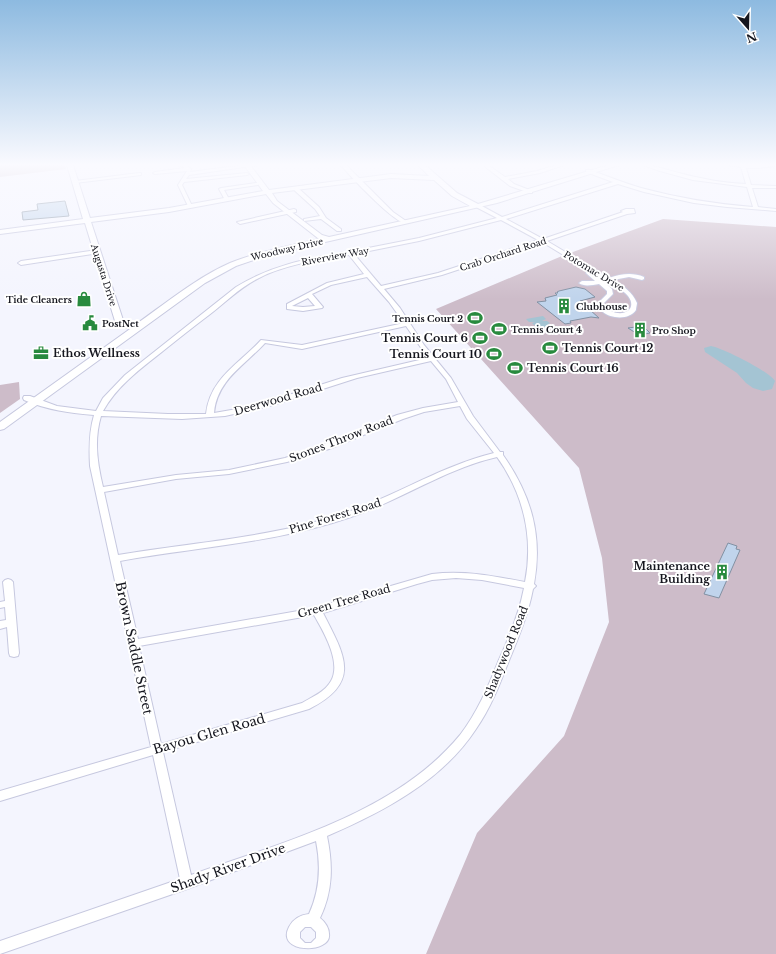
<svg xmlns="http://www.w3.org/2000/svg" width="776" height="954" font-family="'Libre Baskerville',serif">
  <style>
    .green { fill: #cdbcc9 }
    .water { fill: #a4c4d3 }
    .building { fill: #c0d4ec; stroke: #8291a3 }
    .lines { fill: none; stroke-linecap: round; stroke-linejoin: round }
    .street-casing { stroke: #c6c8df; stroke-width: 2 }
    .secondary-casing { stroke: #c6c8df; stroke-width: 2 }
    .street { fill: #fff; fill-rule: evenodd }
    .secondary { fill: #fff; fill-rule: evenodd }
    .labels { text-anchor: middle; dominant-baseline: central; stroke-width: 4; stroke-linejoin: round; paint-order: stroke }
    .far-street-label { font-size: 9px; fill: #15161e; stroke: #fff }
    .far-poi-label { font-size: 9px; font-weight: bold; fill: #15161e; stroke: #fff; text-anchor: start }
    .poi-label { font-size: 11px; font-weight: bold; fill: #15161e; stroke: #fff; text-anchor: end }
    .street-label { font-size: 11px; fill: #15161e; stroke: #fff }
    .near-street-label { font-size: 13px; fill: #15161e; stroke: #fff }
  </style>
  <rect width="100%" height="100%" fill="#f4f5fe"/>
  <!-- green -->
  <g class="green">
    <polygon points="0,165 65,165 66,169 0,177"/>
    <polygon points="663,219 776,227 776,954 426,954 477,833 564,736 609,622 602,558 579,468 436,309 562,256"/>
    <polygon points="19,382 20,399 0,413 0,385"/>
  </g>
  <!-- water -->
  <g class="water">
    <path d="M543,316l3,3 -4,2h5l3,2 -2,1 2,3c-7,1 -14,1 -18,-4l3,-1h-6l-3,-3z"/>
    <path d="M711,346c12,2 59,26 64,35l-3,8 -9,2 -10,-3 -7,-5 -9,-10 -32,-21 -1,-4z"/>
  </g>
  <!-- building -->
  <g class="building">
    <polygon points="65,201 69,216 23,220 22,212 38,210 37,204"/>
    <polygon points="576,287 585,289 595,297 580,301 599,318 591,317 570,321 571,323 565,324 537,302 546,301 545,298 557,295 555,293 558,293 557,292 559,291"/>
    <polygon points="643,326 650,333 639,335 628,328"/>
    <polygon points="728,543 737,546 736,549 740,550 719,598 704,594"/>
  </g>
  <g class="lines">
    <!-- street casing -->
    <g class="street-casing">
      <g id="street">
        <path d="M179,165c5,0 9,0 12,4l-1,3 55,-7h12l-68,10 -3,4 61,-6 2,1 -2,1 -63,7 -2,3 10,21 -2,1 -2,-1 -10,-21 9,-14 -32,3 -2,-1 2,-1 30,-4z"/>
        <path d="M341,165h5l47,47 13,9v2c-11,1 -56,-47 -65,-58z"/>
        <polygon points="483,165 488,165 505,177 537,171 557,165 564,165 540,173 508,179 514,184 532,191 532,193 530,193 510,186"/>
        <path d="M643,165c12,0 24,5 36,8 22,6 45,10 67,11l-5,-17 -13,-2h48v1l-19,2h-11l5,17 25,1v2h-24l6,19 18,2v2l-49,-4 -33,-4 -50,-11 -26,-8 -112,35 37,20 80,-27 -2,-1 5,-2h8l1,4 -8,1 -80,27 62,37c12,-4 23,-6 35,-1v2l-2,1 -13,-3 -16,3c11,6 19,12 24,23 0,1 -1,6 -1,7 -6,10 -25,9 -33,2 -2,-2 -4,-6 -6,-8l10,-10v-3l-8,-7c-7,1 -15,3 -20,-1l3,-2h13l-9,-8 3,-2 12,9 2,-1 -61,-37 -100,33 -58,14 16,19 24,37 27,33 22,38 27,36h3v3c28,40 40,80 31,129l2,2 -3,3c-5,26 -15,50 -25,74 -9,23 -18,46 -32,66 -34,52 -93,83 -149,107 6,29 6,55 -7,82 5,4 9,10 9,16 3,20 -54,20 -40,-7 4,-8 11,-12 20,-13 11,-24 12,-48 7,-73l-129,48 -187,65v-13l180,-62 -27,-124 -153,46v-10l151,-44 -61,-281c-1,-18 -1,-34 4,-51 -24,-2 -47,-5 -70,-15l-1,-2 1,-2h6l27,10 39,5 7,-13 22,-23 111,-88c36,-22 69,-28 110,-35l3,-2 4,1 66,-13 78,-20 -21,-11v-2h4l22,12 111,-35 -27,-10v-2h4c17,6 34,13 51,18 37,10 74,16 112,19l-6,-20 -54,-7 -33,-9zM501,220l37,20 -100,33 -57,13 -27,-32 65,-13zM349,255l15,19 -37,9 -40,21v5l16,2 19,-3 1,-1 -11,-13 19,-9 36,-8 22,25 15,21 -102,22 -41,-5c-22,24 -51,38 -55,74h-38l-65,-3c14,-25 37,-42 60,-60 15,-12 30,-24 46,-36 16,-12 30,-27 48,-36 28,-15 61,-19 92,-24zM608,281c6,5 15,9 20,15 12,16 -12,25 -25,8l10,-10 -1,-5 -8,-7zM308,298l7,8 -12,1 -11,-1zM406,326l22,32 -86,20 -88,28 -40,7c3,-33 30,-47 51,-70l37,6zM431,361l15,18 12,23 -35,6 -26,7 -74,30 -38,13 -56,12 -53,5 -73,12c-6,-25 -9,-47 -2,-71l81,3 43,-3 48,-11 84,-27zM460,406l7,13 27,34c-53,13 -98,43 -149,60 -74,25 -151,29 -227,42l-14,-63 72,-13 53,-5 58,-12 42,-13 74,-30 21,-7zM497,457c26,36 37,80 28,125 -31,-6 -61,-12 -93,-8l-117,34 -177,31 -18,-78c77,-14 156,-18 231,-44 50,-17 94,-48 146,-60zM456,578l26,2 42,8c-5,26 -15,50 -26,74 -10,25 -21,51 -38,73 -64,78 -177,107 -269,140l-28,-123 146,-43c53,-27 36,-53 14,-96l94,-29 15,-4zM314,615c9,16 28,47 17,66 -6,11 -19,16 -29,22l-141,41 -22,-98zM305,927h6l5,5v6l-5,5h-6l-5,-5v-6z"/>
        <polygon points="139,173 141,173 141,175 75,183 73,182 75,181"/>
        <polygon points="256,183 258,183 258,185 224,190 229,199 227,200 225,200 219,189 221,188"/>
        <polygon points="293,187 297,187 319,207 326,218 341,229 341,231 337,231 321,219 304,221 304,219 320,216 315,209 293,189"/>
        <polygon points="294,209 296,210 296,212 240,224 237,222"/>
        <polygon points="97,250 99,251 99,253 21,265 18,263 21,261"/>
        <polygon points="8,579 11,580 13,582 19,653 18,656 14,657 10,656 9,653 7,627 0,629 0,621 6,620 5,607 0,608 0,602 5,601 3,582 5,580"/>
      </g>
    </g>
    <!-- secondary casing -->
    <g class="secondary-casing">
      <path id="secondary" d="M67,165h6l17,53 79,-10 94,-17 -19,-26h6l19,25 122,-16 38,2 -11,-11h7l32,28 21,11 131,-39h10l-122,38 -229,52 -32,11 -31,17 -201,146 -4,1v-8l130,-93 -10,-3 -5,-5 -30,-98 -85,11v-4l83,-11zM391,178l43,2 18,16 18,10 -141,31 -7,-2 -45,-34 -5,-8zM266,194l7,9 46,36c-29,7 -60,12 -89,24 -34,15 -64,40 -95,62l-12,-5 -32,-98 78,-10z"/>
    </g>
    <!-- street -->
    <use href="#street" class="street"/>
    <!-- secondary -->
    <use href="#secondary" class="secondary"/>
  </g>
  <!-- sky -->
  <linearGradient id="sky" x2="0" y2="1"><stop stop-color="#8dbae0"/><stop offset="0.55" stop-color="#fafaff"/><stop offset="1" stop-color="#fafaff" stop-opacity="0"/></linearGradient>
  <rect width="776" height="299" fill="url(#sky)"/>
  <!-- icons -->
  <defs>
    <g id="shop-bare" transform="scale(1.2)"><path d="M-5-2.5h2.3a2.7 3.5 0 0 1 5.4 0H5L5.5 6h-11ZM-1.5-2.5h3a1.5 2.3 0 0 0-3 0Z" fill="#288a3e" stroke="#fff" stroke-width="2.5" paint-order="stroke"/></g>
    <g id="building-bare" transform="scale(1.2)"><path d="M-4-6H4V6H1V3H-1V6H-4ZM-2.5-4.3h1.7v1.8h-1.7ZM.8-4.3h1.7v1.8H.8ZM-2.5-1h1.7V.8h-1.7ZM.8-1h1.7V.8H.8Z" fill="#288a3e" stroke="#fff" stroke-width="2.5" paint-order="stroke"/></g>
    <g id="stadium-bare" transform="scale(1.2)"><path d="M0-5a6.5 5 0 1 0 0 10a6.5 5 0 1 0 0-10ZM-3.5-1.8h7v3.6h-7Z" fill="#288a3e" stroke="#fff" stroke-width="2.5" paint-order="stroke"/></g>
    <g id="civic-bare" transform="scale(1.2)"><path d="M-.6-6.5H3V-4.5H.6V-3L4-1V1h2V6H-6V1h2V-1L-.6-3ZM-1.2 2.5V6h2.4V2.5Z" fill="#288a3e" stroke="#fff" stroke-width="2.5" paint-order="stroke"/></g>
    <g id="office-bare" transform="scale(1.2)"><path d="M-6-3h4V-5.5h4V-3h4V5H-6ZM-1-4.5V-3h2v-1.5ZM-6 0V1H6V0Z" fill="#288a3e" stroke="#fff" stroke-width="2.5" paint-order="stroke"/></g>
  </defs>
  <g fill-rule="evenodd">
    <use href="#shop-bare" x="84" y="299"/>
    <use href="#building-bare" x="564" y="306"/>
    <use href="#stadium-bare" x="475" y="318"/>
    <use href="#civic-bare" x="90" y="323"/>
    <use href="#stadium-bare" x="499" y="329"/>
    <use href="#building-bare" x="640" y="330"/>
    <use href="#stadium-bare" x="480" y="338"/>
    <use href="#stadium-bare" x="550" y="348"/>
    <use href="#office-bare" x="41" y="353"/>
    <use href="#stadium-bare" x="494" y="354"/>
    <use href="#stadium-bare" x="515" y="368"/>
    <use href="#building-bare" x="722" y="572"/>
  </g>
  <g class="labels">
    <!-- far-street labels -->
    <g class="far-street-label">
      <text transform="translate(287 249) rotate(-13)">Woodway Drive</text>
      <text transform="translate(503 254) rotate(-18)">Crab Orchard Road</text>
      <text transform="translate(335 256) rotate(-10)">Riverview Way</text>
      <text transform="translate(594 271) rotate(31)">Potomac Drive</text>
      <text transform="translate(104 275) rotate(72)">Augusta Drive</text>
    </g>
    <!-- far-poi labels -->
    <g class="far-poi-label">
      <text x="72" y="299" text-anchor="end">Tide Cleaners</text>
      <text x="576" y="306">Clubhouse</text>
      <text x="463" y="318" text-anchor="end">Tennis Court 2</text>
      <text x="102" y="323">PostNet</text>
      <text x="511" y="329">Tennis Court 4</text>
      <text x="652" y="330">Pro Shop</text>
    </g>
    <!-- poi labels -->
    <g class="poi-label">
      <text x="468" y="338">Tennis Court 6</text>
      <text x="562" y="348" text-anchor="start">Tennis Court 12</text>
      <text x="53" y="353" text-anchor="start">Ethos Wellness</text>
      <text x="482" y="354">Tennis Court 10</text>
      <text x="527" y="368" text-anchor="start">Tennis Court 16</text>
      <text x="710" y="566">Maintenance<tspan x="710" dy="13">Building</tspan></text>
    </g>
    <!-- street labels -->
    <g class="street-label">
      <text transform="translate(278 399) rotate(-16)">Deerwood Road</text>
      <text transform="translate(341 439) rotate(-21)">Stones Throw Road</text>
      <text transform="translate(335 516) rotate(-17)">Pine Forest Road</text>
      <text transform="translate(344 601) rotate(-16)">Green Tree Road</text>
      <text transform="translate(506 652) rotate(-68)">Shadywood Road</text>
    </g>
    <!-- near-street labels -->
    <g class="near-street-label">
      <text transform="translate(134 648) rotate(78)">Brown Saddle Street</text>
      <text transform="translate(209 734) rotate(-16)">Bayou Glen Road</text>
      <text transform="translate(228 868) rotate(-20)">Shady River Drive</text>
    </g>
  </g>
  <!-- north arrow -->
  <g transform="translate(748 28) rotate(160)" stroke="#ffffff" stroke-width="3" paint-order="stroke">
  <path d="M0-3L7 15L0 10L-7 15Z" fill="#15161e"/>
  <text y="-6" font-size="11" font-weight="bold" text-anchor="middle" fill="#15161e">N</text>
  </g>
</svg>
